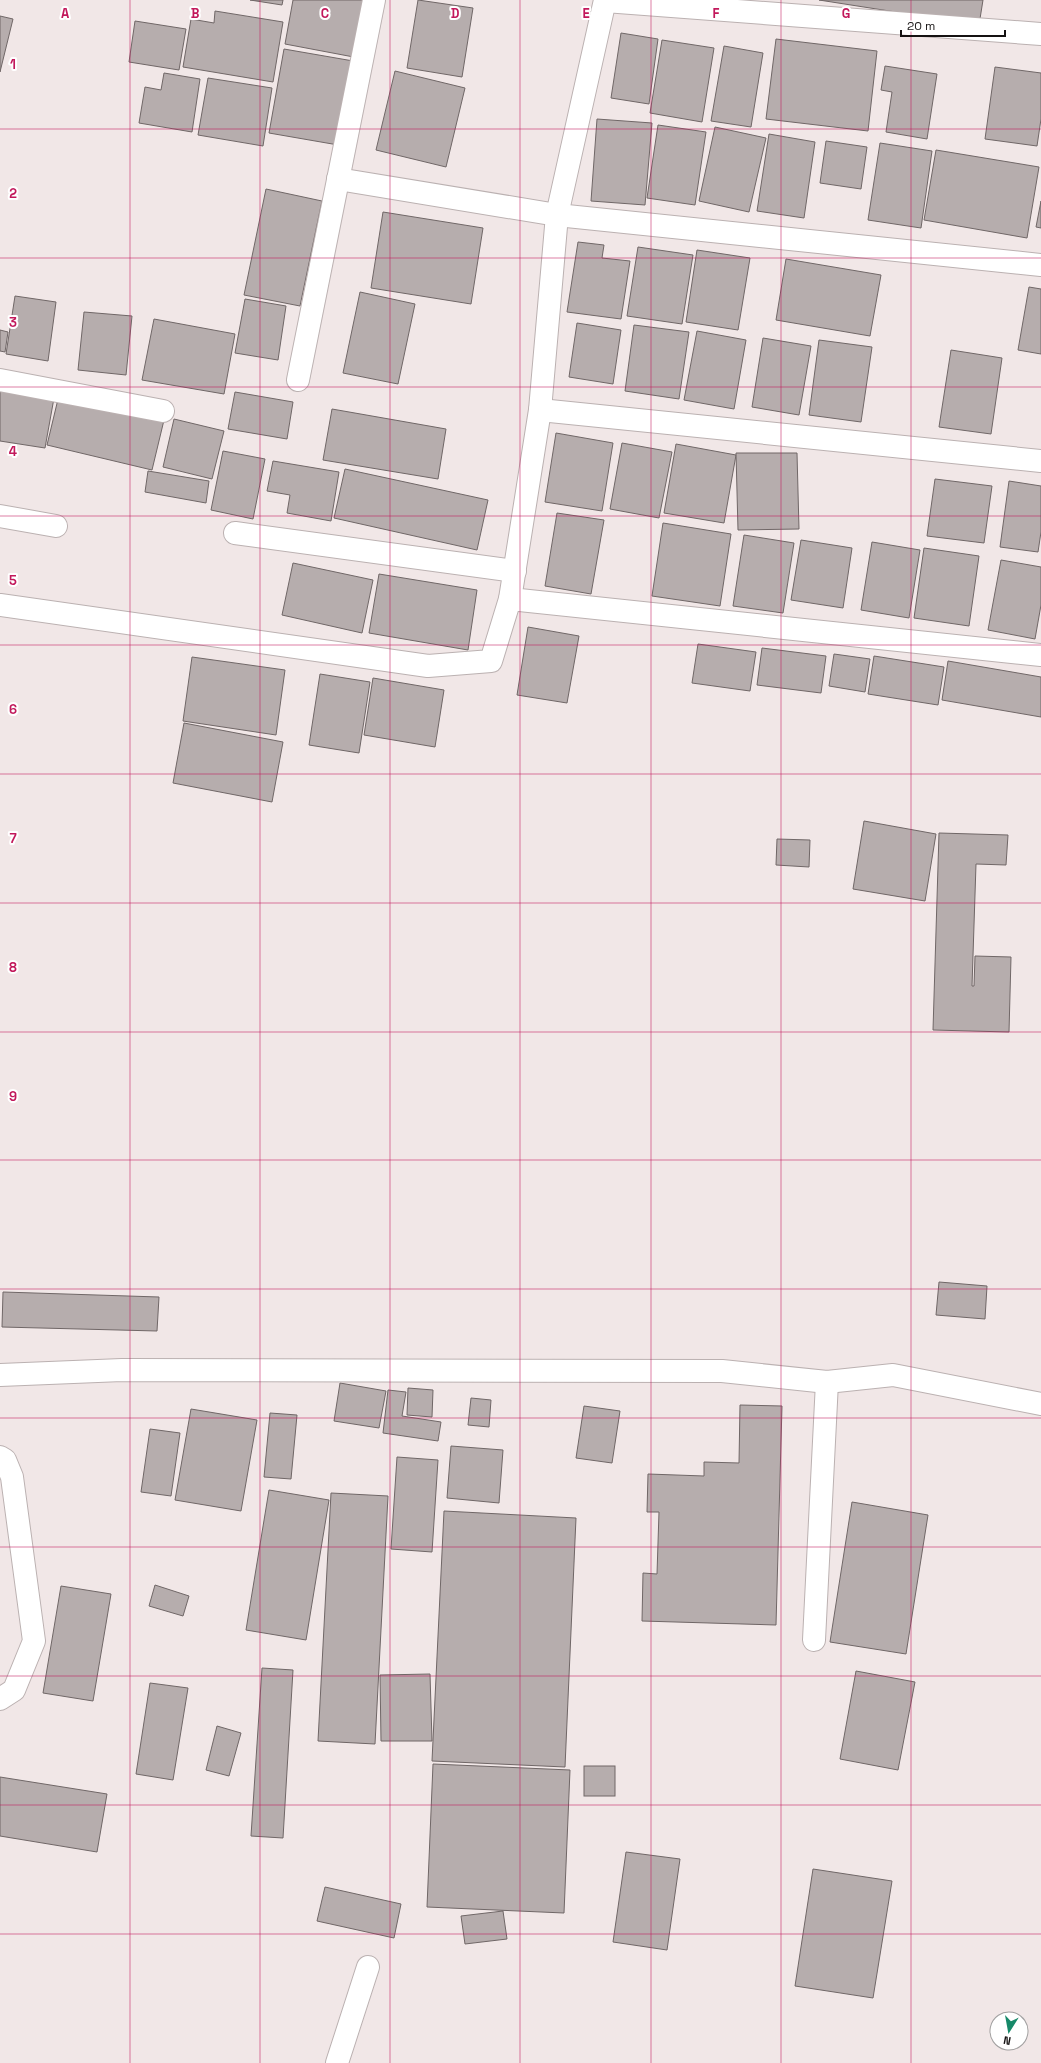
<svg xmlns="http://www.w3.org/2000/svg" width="1041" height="2063" font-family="'Space Grotesk',sans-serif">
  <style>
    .building { fill: #b6adad; stroke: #706767 }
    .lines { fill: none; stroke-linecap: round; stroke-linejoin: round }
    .street-casing { stroke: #bbb1b1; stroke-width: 24 }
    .street { stroke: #fff; stroke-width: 22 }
    .grid { fill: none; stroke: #c2185b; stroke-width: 1; stroke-opacity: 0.55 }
    .grid-label { font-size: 13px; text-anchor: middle; font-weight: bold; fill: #c2185b; stroke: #fff; stroke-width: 4; stroke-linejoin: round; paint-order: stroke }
  </style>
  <rect width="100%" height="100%" fill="#f1e7e7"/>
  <!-- building -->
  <g class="building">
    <polygon points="250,0 283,0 282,5"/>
    <polygon points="293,0 369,0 359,58 285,44"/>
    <polygon points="418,0 473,8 462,77 407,68"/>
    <polygon points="819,0 983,0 979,25"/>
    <polygon points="215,11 283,22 273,82 183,67 191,19 214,23"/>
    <polygon points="0,16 13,19 0,72"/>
    <polygon points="135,21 186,29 179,70 129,62"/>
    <polygon points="621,33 658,39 649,104 611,98"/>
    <polygon points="776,39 877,51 868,131 766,119"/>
    <polygon points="662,40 714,48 702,122 650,113"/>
    <polygon points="724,46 763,53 751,127 711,121"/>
    <polygon points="284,49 359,62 344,146 269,133"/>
    <polygon points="885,66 937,74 927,139 886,132 892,92 881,90"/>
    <polygon points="995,67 1041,73 1041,119 1037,146 985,139"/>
    <polygon points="395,71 465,88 446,167 376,150"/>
    <polygon points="164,73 200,79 192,132 139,123 145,87 161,90"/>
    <polygon points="208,78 272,88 263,146 198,135"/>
    <polygon points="597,119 652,123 645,205 591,201"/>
    <polygon points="658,125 706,132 695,205 647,198"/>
    <polygon points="715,127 766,138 749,212 699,201"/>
    <polygon points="769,134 815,142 804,218 757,211"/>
    <polygon points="826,141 867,147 861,189 820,183"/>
    <polygon points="880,143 932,151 921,228 868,220"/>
    <polygon points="936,150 1039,167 1027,238 924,220"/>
    <polygon points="266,189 322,201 300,306 244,295"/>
    <polygon points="1041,201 1041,228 1036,227"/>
    <polygon points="383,212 483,228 471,304 371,288"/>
    <polygon points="578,242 604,245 602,258 630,261 621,319 567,312"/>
    <polygon points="638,247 693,255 682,324 627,316"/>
    <polygon points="697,250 750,258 738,330 686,322"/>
    <polygon points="786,259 881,275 870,336 776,320"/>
    <polygon points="1029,287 1041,289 1041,354 1018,350"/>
    <polygon points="360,292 415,304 398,384 343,373"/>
    <polygon points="15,296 56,302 48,361 6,354"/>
    <polygon points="245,299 286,306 278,360 235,353"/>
    <polygon points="84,312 132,316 126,375 78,370"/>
    <polygon points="154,319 235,334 224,394 142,380"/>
    <polygon points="577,323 621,330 613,384 569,377"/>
    <polygon points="634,325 689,332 679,399 625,391"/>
    <polygon points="0,330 8,332 5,352 0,351"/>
    <polygon points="697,331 746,340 734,409 684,400"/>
    <polygon points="763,338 811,346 799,415 752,407"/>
    <polygon points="819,340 872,347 861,422 809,415"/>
    <polygon points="951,350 1002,358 991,434 939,427"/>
    <polygon points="0,389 54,398 45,448 0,441"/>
    <polygon points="235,392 293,402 287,439 228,429"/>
    <polygon points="59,395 164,420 152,470 47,445"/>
    <polygon points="332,409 446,429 438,479 323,460"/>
    <polygon points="174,419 224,431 212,479 163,467"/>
    <polygon points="556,433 613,443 602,511 545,502"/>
    <polygon points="622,443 672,452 659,518 610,509"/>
    <polygon points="676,444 736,455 724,523 664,513"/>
    <polygon points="223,451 265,459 253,519 211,510"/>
    <polygon points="736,453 797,453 799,529 738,530"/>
    <polygon points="273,461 339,472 331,521 287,513 290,495 267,491"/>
    <polygon points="345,469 488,500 477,550 334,518"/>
    <polygon points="148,471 209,481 206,503 145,492"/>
    <polygon points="935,479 992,486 984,543 927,536"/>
    <polygon points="1009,481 1041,486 1041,532 1038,552 1000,547"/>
    <polygon points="557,513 604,520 591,594 545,586"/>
    <polygon points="663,523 731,534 720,606 652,596"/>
    <polygon points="744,535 794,543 783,613 733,606"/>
    <polygon points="801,540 852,548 843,608 791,600"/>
    <polygon points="872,542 920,550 909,618 861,610"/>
    <polygon points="924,548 979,556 969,626 914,618"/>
    <polygon points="1001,560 1041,567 1041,605 1035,639 988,630"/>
    <polygon points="293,563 373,580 362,633 282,615"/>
    <polygon points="379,574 477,590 468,650 369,633"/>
    <polygon points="528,627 579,636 567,703 517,695"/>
    <polygon points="698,644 756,652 750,691 692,683"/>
    <polygon points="762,648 826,656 821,693 757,685"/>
    <polygon points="834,654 870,659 865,692 829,686"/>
    <polygon points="874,656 944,667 938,705 868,694"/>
    <polygon points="192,657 285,670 276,735 183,721"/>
    <polygon points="948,661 1041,677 1041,717 942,700"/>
    <polygon points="320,674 370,682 359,753 309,745"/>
    <polygon points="373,678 444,690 435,747 364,735"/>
    <polygon points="184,723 283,742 272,802 173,783"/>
    <polygon points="864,821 936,834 925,901 853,889"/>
    <polygon points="939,833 1008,835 1006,865 976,864 972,986 974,986 975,956 1011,957 1009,1032 933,1030"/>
    <polygon points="777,839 810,840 809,867 776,865"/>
    <polygon points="939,1282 987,1286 985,1319 936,1315"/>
    <polygon points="3,1292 159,1297 157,1331 2,1327"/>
    <polygon points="340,1383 386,1391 379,1428 334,1421"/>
    <polygon points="408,1388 433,1390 432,1417 407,1415"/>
    <polygon points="388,1390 406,1392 402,1416 441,1422 438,1441 383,1433"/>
    <polygon points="471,1398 491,1400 489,1427 468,1425"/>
    <polygon points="740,1405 782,1406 776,1625 642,1621 643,1573 657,1574 659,1512 647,1512 648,1474 704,1476 704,1462 739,1463"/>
    <polygon points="584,1406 620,1411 612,1463 576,1458"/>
    <polygon points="191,1409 257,1420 241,1511 175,1500"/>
    <polygon points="270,1413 297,1415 291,1479 264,1477"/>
    <polygon points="150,1429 180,1433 171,1496 141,1492"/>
    <polygon points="451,1446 503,1450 499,1503 447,1498"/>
    <polygon points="397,1457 438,1460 432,1552 391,1549"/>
    <polygon points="269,1490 329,1500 306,1640 246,1630"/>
    <polygon points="331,1493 388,1496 375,1744 318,1741"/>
    <polygon points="852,1502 928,1515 906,1654 830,1642"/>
    <polygon points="444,1511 576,1518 565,1767 432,1761"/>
    <polygon points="155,1585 189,1596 183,1616 149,1606"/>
    <polygon points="61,1586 111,1594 93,1701 43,1693"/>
    <polygon points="262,1668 293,1670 283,1838 251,1836"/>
    <polygon points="856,1671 915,1682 898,1770 840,1759"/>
    <polygon points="430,1674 432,1741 381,1741 380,1675"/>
    <polygon points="150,1683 188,1688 173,1780 136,1774"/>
    <polygon points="217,1726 241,1733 229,1776 206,1770"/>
    <polygon points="433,1764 570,1770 564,1913 427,1907"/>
    <rect x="584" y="1766" width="31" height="30"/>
    <polygon points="0,1777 107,1794 97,1852 0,1836"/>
    <polygon points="626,1852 680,1859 667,1950 613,1942"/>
    <polygon points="813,1869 892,1881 873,1998 795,1986"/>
    <polygon points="325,1887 401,1904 394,1938 317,1921"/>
    <polygon points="503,1911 507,1939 465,1944 461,1916"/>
  </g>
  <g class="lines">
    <!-- street casing -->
    <g class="street-casing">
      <g id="street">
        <polyline points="605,1 1041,34"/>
        <polyline points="338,179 557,215 1041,265"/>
        <polyline points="0,380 163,411"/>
        <polyline points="298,380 374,0"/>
        <polyline points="540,410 1041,461"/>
        <polyline points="0,516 56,526"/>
        <polyline points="235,533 515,571"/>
        <polyline points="510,599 1041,655"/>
        <polyline points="0,605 428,666 491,661 510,599 540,410 557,215 605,0"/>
        <polyline points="0,1375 122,1370 722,1371 827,1382 893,1375 1041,1404"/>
        <polyline points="0,1457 5,1460 12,1477 34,1641 14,1690 0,1699"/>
        <polyline points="814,1640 827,1382"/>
        <polyline points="337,2063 368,1967"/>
      </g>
    </g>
    <!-- street -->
    <use href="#street" class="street"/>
  </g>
  <!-- grid -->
  <path class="grid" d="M130,0v2063M260,0v2063M390,0v2063M520,0v2063M651,0v2063M781,0v2063M911,0v2063M0,129h1041M0,258h1041M0,387h1041M0,516h1041M0,645h1041M0,774h1041M0,903h1041M0,1032h1041M0,1160h1041M0,1289h1041M0,1418h1041M0,1547h1041M0,1676h1041M0,1805h1041M0,1934h1041"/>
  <g class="grid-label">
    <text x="65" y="18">A</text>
    <text x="195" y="18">B</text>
    <text x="325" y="18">C</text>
    <text x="455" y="18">D</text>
    <text x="586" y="18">E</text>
    <text x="716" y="18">F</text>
    <text x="846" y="18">G</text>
    <text x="13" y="69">1</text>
    <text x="13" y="198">2</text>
    <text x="13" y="327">3</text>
    <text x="13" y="456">4</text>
    <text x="13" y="585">5</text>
    <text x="13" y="714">6</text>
    <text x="13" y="843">7</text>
    <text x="13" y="972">8</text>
    <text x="13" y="1101">9</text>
  </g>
  <!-- north arrow -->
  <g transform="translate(1009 2031) rotate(191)"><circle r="19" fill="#ffffff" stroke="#a1a0a0"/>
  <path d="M0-3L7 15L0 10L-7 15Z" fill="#178969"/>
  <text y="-6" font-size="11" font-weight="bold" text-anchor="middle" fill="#151212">N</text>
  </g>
  <!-- scale -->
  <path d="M901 30v6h104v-6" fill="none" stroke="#151212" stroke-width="2"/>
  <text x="907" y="30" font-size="12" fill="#151212" stroke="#ffffff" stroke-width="3" paint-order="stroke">20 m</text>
</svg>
